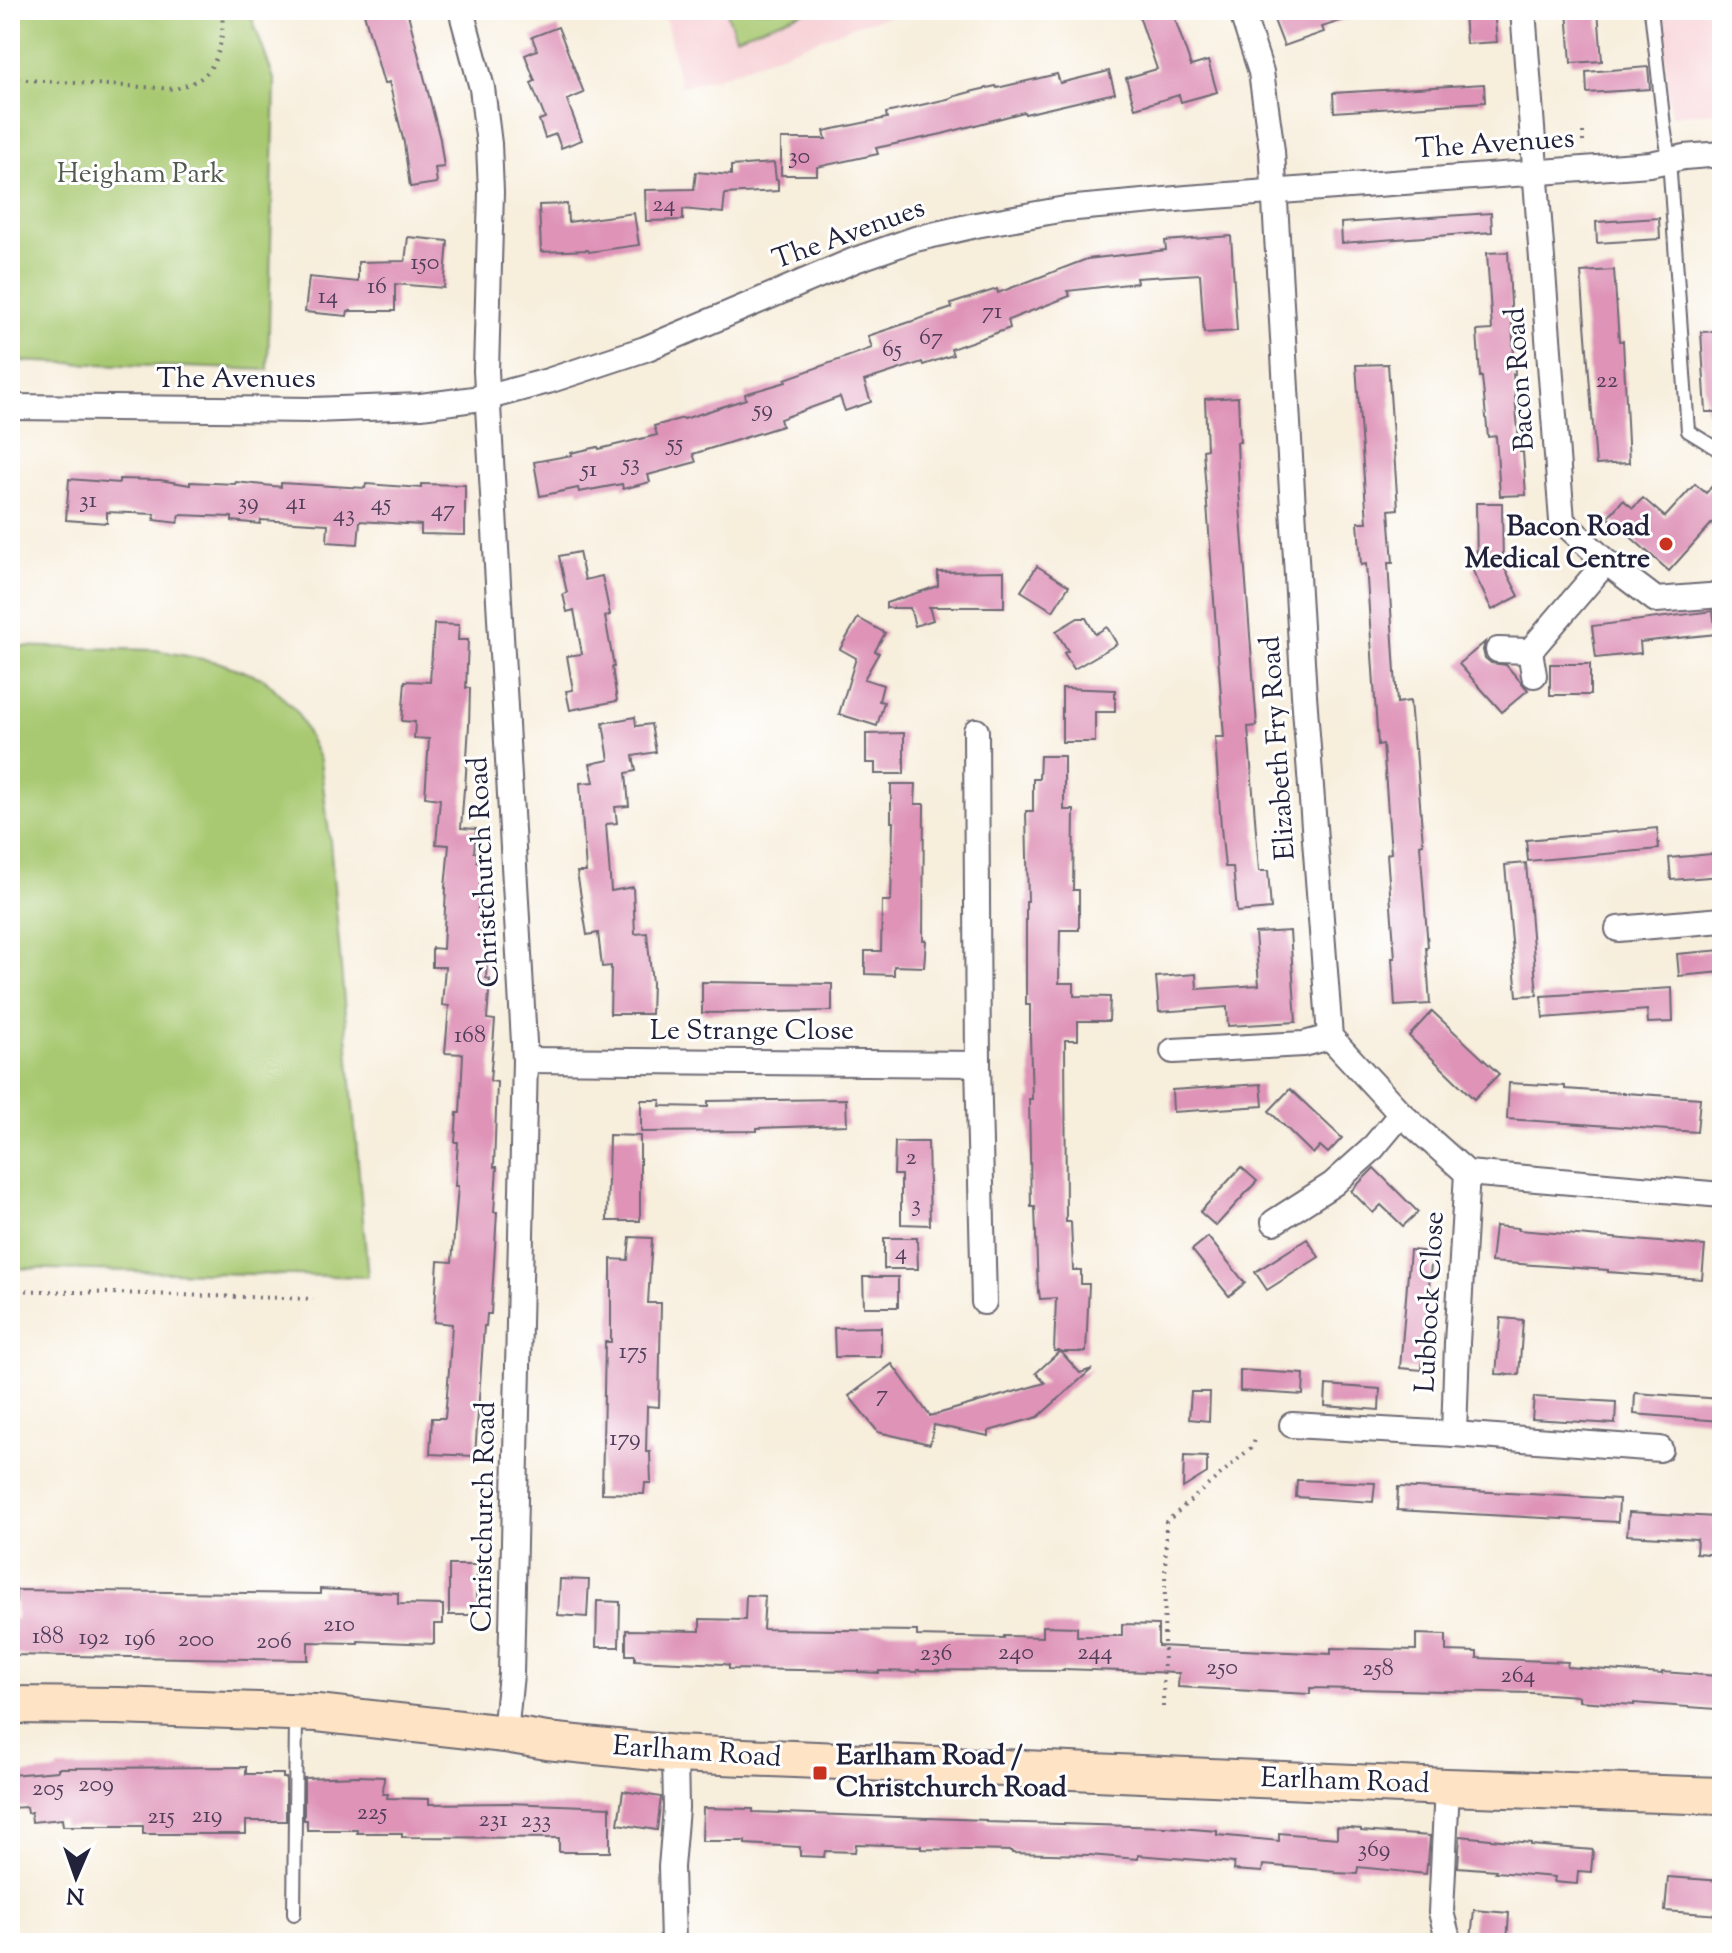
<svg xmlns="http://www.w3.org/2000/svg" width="1732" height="1953" font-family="'Sorts Mill Goudy',serif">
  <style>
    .built { fill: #f7cfd4 }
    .green { fill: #a8c971; stroke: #657656; stroke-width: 2 }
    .building { fill: #de93b7 }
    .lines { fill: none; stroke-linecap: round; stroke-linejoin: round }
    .lane-casing { stroke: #6d6973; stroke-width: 16 }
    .street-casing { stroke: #6d6973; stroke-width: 28 }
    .secondary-casing { stroke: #6d6973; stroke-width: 40 }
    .path { stroke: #6d6973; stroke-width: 4; stroke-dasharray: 2 6; stroke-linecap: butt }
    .lane { stroke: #fff; stroke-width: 12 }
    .street { stroke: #fff; stroke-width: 24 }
    .secondary { stroke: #fee4c5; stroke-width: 36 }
    .poi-dot { fill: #c8321e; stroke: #fff; stroke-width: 3 }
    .labels { text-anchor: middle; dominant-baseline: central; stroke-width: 6; stroke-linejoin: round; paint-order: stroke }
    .number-label { font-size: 24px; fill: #513e5a }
    .street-label { font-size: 28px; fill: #22223b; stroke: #fff }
    .park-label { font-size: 28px; fill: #515c4e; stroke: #fff }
    .poi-label { font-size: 28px; font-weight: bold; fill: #22223b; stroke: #fff; text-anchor: end }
  </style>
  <rect width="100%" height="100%" fill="#fff"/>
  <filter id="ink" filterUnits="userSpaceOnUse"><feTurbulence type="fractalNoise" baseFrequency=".0125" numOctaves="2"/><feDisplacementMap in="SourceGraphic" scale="16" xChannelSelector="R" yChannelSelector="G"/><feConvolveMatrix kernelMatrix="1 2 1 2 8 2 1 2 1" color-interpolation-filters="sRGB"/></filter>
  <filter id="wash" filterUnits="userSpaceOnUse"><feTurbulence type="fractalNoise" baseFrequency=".006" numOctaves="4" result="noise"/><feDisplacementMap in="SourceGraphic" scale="32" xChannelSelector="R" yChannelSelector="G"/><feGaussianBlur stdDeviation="1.8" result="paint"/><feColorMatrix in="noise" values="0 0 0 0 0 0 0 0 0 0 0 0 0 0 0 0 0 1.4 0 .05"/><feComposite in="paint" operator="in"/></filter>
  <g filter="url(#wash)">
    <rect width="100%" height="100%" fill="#f7eedc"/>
    <!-- built -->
    <g class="built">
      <polygon points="664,10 921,10 862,23 717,78 680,86"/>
      <polygon points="1660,10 1722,10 1722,111 1671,116"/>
    </g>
    <!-- green -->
    <g class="green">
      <polygon points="10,10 249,10 275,82 268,370 10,361"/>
      <polygon points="726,10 810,10 736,37"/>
      <polygon points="10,646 156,650 218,662 265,679 297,712 320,760 330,841 368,1277 10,1268"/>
    </g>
    <g id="blocks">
      <!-- building -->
      <g class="building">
        <polygon points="363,10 407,10 440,139 444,167 435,168 437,183 410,187 404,143 389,82 384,84"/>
        <polygon points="1137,10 1172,10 1191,66 1208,61 1217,92 1181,102 1179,95 1135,108 1126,78 1157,69"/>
        <polygon points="1303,10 1360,10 1361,14 1322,27 1324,32 1284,46 1274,20"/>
        <polygon points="1464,10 1494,10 1497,42 1466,44"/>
        <polygon points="1567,10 1598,10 1602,61 1571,63"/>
        <polygon points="558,27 584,93 567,100 582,140 561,148 556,134 545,138 539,120 545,118 531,83 535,81 525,55 537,50 532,37"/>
        <polygon points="1648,67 1650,89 1587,93 1586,72"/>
        <polygon points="1109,71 1115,93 1025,114 1024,112 942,134 876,148 878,154 817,167 817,175 781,175 781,139 826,139 824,131 887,118 886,113 952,98 952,97 974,91 996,86 997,88 1057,74 1060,83"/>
        <polygon points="1484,84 1485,102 1334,112 1333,93"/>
        <polygon points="774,163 776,180 778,180 778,191 725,194 723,213 683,209 683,220 646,221 645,190 694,189 696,172 731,175 731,166"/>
        <polygon points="567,204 568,222 634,213 639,245 589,252 588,250 541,252 539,205"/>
        <polygon points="1491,213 1492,232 1342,243 1341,223"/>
        <polygon points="1659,218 1660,239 1597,243 1596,222"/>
        <polygon points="1231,236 1237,331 1204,333 1200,274 1136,278 1137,283 1067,291 1070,296 1008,320 1010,328 951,349 953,355 923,365 922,362 864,381 871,402 845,411 840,397 780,419 782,426 693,454 696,462 648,475 650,482 623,489 622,484 579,492 578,488 540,496 534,462 572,455 571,453 598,447 599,449 657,435 654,426 683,418 684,419 746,399 745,394 786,382 785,379 872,348 868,336 952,308 951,304 997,289 998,293 1087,259 1166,250 1165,241"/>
        <polygon points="408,237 448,241 444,288 395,284 395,311 348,311 347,316 305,312 309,277 358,282 358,262 405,261"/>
        <polygon points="1508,252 1515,374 1513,374 1520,452 1523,452 1526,495 1500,496 1496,436 1488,437 1482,377 1480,377 1477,331 1492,330 1487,253"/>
        <polygon points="1614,270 1619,341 1623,341 1629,463 1596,465 1581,272"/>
        <polygon points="1722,331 1722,412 1706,412 1701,332"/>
        <polygon points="1388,364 1398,509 1389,510 1393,563 1388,563 1397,703 1410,701 1414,749 1416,749 1423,844 1420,845 1428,947 1426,947 1430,1004 1395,1006 1392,958 1395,958 1387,854 1391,853 1383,744 1378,745 1366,564 1361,565 1358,522 1367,522 1356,365"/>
        <polygon points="1238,397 1240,442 1237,442 1239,492 1257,726 1248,727 1253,792 1259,871 1268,871 1271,909 1237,912 1233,867 1225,867 1221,828 1215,737 1224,737 1203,450 1207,449 1205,399"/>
        <polygon points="1722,475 1722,512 1669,571 1608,517 1623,500 1633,508 1643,498 1665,517 1695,484 1706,493"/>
        <polygon points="69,479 119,483 119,479 160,480 190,485 190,482 235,484 236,482 281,487 281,483 365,488 366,484 421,488 421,484 465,485 465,535 421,534 421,525 360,521 358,544 327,542 328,524 261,520 260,524 232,521 232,517 180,515 178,523 154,520 155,514 107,512 107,523 66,520"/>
        <polygon points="1476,503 1502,503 1503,565 1519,596 1492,610 1472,569 1477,566"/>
        <polygon points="579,552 585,580 602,576 610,615 605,617 614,667 612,667 617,701 570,710 566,691 573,690 567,656 582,654 574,610 567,612 563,594 567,593 559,556"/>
        <polygon points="1037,566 1069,586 1053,611 1021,591"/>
        <polygon points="1004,571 1004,607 929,607 933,620 915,626 910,608 886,608 886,603 938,586 938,572"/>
        <polygon points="1713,611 1716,634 1640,642 1641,653 1596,658 1592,626"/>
        <polygon points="858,618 885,633 875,651 879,653 864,679 883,685 879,701 884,702 877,726 839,714 856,658 840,649"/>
        <polygon points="1078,618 1086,618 1095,634 1107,627 1117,644 1074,669 1064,653 1068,651 1056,631"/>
        <polygon points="434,624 459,625 458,640 468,640 466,688 470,688 469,725 465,789 464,789 461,828 476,829 474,852 477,853 477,862 482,862 478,911 483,911 481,938 488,939 486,978 490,979 487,1019 495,1020 490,1081 497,1082 494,1167 497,1167 494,1212 497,1212 491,1314 487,1314 486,1326 484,1326 475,1456 430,1454 432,1418 445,1418 449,1370 452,1324 434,1322 438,1261 452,1262 458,1186 455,1186 458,1142 455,1142 457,1113 460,1113 463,1054 445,1053 449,1006 442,1005 445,967 432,967 432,948 443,949 446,888 445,888 449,845 436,844 440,799 425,797 429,739 414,738 415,722 402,721 405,681 430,682"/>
        <polygon points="1485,642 1483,650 1485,658 1491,663 1506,665 1528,690 1502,712 1459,664"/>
        <rect x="1550" y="664" width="40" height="31"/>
        <polygon points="1062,688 1115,690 1115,712 1095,712 1095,742 1062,742"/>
        <polygon points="635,717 636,726 651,724 656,752 633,756 636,771 626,773 629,806 615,807 617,823 606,824 611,891 633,887 635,934 647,933 652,983 651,1014 610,1014 611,966 602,967 598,933 587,935 577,872 586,872 580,783 594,782 590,764 609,760 603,723"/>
        <polygon points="904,733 904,774 875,774 875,763 866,763 866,734"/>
        <polygon points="1040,756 1064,756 1064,810 1074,810 1073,890 1079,890 1079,930 1060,930 1059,983 1074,983 1074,996 1110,997 1109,1021 1078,1021 1078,1040 1065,1040 1066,1222 1071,1222 1073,1270 1081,1270 1081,1284 1089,1284 1086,1352 1061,1352 1080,1373 1092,1369 1038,1417 989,1431 989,1436 934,1425 930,1444 878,1432 849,1396 892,1364 930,1416 1045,1383 1036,1373 1060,1351 1054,1351 1056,1298 1040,1299 1039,1291 1038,1292 1035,1207 1031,1207 1029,1099 1032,1099 1030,1036 1030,1005 1026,1005 1026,902 1028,902 1026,811 1033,811 1033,779 1039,779"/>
        <polygon points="891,784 916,784 915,804 924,804 923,940 926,940 924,967 894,966 894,975 865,974 865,951 881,951 882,901 891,901 893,822 891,822"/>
        <polygon points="1657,828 1659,849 1528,861 1526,840"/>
        <polygon points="1722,853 1722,876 1671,880 1669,858"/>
        <polygon points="1526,863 1537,995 1517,996 1505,865"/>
        <polygon points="1290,931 1296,1022 1228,1026 1227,1007 1159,1012 1156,977 1196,974 1197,989 1259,985 1255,933"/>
        <polygon points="1722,950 1722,972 1679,976 1677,954"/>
        <polygon points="702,982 832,984 832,1011 702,1013"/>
        <polygon points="1672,988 1673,1022 1648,1023 1647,1010 1543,1018 1541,996"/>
        <polygon points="1432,1011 1499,1074 1474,1099 1409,1036"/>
        <polygon points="1509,1083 1565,1086 1565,1089 1700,1098 1697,1132 1507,1119"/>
        <polygon points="1261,1084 1263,1106 1173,1112 1172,1090"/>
        <polygon points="1290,1089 1342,1138 1328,1153 1320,1146 1313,1154 1269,1111"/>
        <polygon points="846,1099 847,1125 757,1128 757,1131 641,1132 641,1100 661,1100 660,1106 708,1107 708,1101"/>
        <polygon points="609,1135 640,1136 640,1221 607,1221"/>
        <polygon points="895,1142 928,1142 930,1225 901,1224 901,1175 894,1175"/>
        <polygon points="1241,1167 1257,1181 1216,1226 1200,1212"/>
        <polygon points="1374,1168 1418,1212 1403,1226 1381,1205 1373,1213 1351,1191"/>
        <polygon points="1495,1226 1519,1228 1518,1230 1705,1246 1702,1279 1608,1272 1608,1270 1491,1262"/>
        <polygon points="630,1237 652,1238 648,1303 661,1303 659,1407 647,1406 646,1452 650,1452 651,1483 645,1483 644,1494 602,1493 605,1342 611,1342 611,1259 628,1260"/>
        <polygon points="1208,1237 1245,1283 1229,1296 1192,1250"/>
        <polygon points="884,1238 917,1238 918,1269 884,1269"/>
        <polygon points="1307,1239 1319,1257 1267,1290 1255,1272"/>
        <polygon points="1410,1250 1432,1252 1422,1370 1400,1368"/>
        <polygon points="863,1277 898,1277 898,1307 864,1307"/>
        <polygon points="1501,1318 1523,1320 1519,1375 1496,1374"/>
        <polygon points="881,1327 881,1357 835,1357 834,1328"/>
        <polygon points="1240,1370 1304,1374 1303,1395 1240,1391"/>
        <polygon points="1326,1385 1380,1389 1379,1410 1325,1406"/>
        <polygon points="1191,1392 1210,1392 1209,1421 1189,1419"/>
        <polygon points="1635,1393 1722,1399 1720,1421 1634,1414"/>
        <polygon points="1534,1397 1616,1402 1615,1424 1532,1419"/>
        <polygon points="1184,1456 1207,1457 1207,1473 1183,1488"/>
        <polygon points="1297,1480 1375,1483 1373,1502 1296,1497"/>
        <polygon points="1398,1487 1619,1499 1618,1522 1397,1510"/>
        <polygon points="1629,1512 1715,1517 1714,1528 1722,1529 1721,1555 1696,1553 1697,1539 1627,1535"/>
        <rect x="449" y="1565" width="27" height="50"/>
        <polygon points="560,1579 589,1580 587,1617 558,1615"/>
        <polygon points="320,1589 398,1593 398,1604 443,1605 443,1624 434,1624 434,1644 358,1641 358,1643 308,1642 308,1660 10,1655 10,1619 16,1619 16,1590 320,1594"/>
        <polygon points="746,1595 765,1596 763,1629 917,1631 917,1636 1004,1638 1004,1636 1043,1637 1043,1626 1077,1627 1077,1636 1122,1636 1122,1624 1158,1625 1158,1646 1331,1654 1331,1648 1416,1650 1416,1634 1446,1635 1446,1651 1477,1652 1477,1658 1568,1662 1567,1667 1662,1674 1662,1672 1718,1676 1716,1709 1634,1703 1634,1705 1579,1701 1579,1696 1532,1693 1310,1688 1310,1694 1178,1687 1179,1673 1064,1669 1064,1671 917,1670 917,1672 879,1671 879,1673 858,1672 858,1671 729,1669 729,1665 724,1664 635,1660 635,1655 626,1655 626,1630 700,1631 700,1619 745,1620"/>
        <polygon points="597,1601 620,1602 619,1647 596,1647"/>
        <polygon points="246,1767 246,1774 283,1774 283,1778 286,1778 286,1821 246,1821 246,1834 143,1834 143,1826 63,1826 62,1819 32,1822 31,1812 27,1813 26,1807 10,1808 10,1775 58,1771 58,1768"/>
        <polygon points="358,1776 384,1777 383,1794 388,1794 387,1798 429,1799 429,1804 507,1803 610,1807 610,1852 559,1852 559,1838 402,1837 402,1833 357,1833 357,1830 307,1830 307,1820 304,1820 304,1778"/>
        <polygon points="623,1791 661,1797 657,1830 618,1824"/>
        <polygon points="703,1808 753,1809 753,1812 986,1820 986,1822 1167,1827 1217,1831 1217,1835 1279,1841 1279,1833 1337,1838 1337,1827 1361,1829 1361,1831 1430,1836 1428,1864 1427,1864 1426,1874 1358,1867 1357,1874 1335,1873 1335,1871 1263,1865 1262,1872 1233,1870 1234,1863 1138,1855 1138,1859 1089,1855 1012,1853 1012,1851 921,1849 921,1846 856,1844 855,1852 825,1851 824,1857 800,1856 800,1847 745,1844 745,1841 702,1841"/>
        <polygon points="1460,1836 1531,1843 1531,1845 1593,1850 1591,1872 1578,1871 1577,1884 1554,1882 1555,1877 1495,1872 1496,1870 1458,1867"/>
        <polygon points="1668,1877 1722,1881 1720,1915 1665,1911"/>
        <polygon points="1474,1910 1509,1913 1507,1943 1471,1939"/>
      </g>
    </g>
  </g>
  <g filter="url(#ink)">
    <use href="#blocks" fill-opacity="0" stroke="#6d6973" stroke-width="2"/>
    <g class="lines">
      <!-- lane casing -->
      <g class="lane-casing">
        <g id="lane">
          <polyline points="1651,10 1664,126 1669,159 1688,431 1719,450 1722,450"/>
          <polyline points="294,1914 296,1716"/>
        </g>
      </g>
      <!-- street casing -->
      <g class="street-casing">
        <g id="street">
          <polyline points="461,10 482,88 489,144 491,192 486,371 525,1060 511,1674 505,1734"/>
          <polyline points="1241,10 1261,72 1272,151 1304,695 1330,1037 1401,1114 1467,1173 1722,1195"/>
          <polyline points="1523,10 1562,521 1606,562 1656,600 1722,595"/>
          <polyline points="10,407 313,410 421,406 489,397 548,381 645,349 855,260 915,239 976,225 1065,209 1187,198 1650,164 1684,157 1722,154"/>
          <polyline points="1498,650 1530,651"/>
          <polyline points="1534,675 1530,651 1606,562"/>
          <polyline points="976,731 978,1064 984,1302"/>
          <polyline points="1618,929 1722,920"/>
          <polyline points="1173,1051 1304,1044 1330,1037"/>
          <polyline points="525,1060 978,1064"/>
          <polyline points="1274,1222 1333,1184 1371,1150 1401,1114"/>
          <polyline points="1292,1425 1454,1434 1660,1449"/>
          <polyline points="1454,1434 1457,1343 1467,1173"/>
          <polyline points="1447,1787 1441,1912 1449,1943"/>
          <polyline points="673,1943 671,1867 676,1808 675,1754"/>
        </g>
      </g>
      <!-- secondary casing -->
      <g class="secondary-casing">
        <polyline id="secondary" points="10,1705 118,1706 317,1713 505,1734 547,1741 675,1754 1447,1787 1722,1796"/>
      </g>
      <!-- path -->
      <g class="path">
        <polyline points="10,40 17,10"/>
        <path d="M10,79l166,10c8,-4 18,-6 25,-11 20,-16 23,-45 21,-68"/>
        <polyline points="1583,132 1583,146"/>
        <polyline points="10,1290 314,1299"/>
        <polyline points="1163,1707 1166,1522 1253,1446 1255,1439"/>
      </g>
      <!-- lane -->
      <use href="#lane" class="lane"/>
      <!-- street -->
      <use href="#street" class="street"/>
      <!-- secondary -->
      <use href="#secondary" class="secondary"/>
    </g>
  </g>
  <!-- markers -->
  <g class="poi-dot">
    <circle cx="1666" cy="544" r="8"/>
    <rect x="812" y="1765" width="16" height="16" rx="4"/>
  </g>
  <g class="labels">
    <!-- number labels -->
    <g class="number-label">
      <text x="799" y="157">30</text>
      <text x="664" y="205">24</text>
      <text x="425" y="263">150</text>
      <text x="377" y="287">16</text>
      <text x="328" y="297">14</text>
      <text x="992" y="312">71</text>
      <text x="931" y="338">67</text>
      <text x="892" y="350">65</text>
      <text x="1607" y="381">22</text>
      <text x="763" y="410">59</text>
      <text x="675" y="444">55</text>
      <text x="631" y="464">53</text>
      <text x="589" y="470">51</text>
      <text x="88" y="501">31</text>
      <text x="248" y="503">39</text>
      <text x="296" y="503">41</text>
      <text x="381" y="504">45</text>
      <text x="443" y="510">47</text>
      <text x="344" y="515">43</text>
      <text x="470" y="1036">168</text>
      <text x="911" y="1158">2</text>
      <text x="916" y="1205">3</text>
      <text x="901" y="1253">4</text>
      <text x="633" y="1352">175</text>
      <text x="882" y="1395">7</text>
      <text x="625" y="1439">179</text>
      <text x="339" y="1625">210</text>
      <text x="48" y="1637">188</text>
      <text x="94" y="1638">192</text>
      <text x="140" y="1639">196</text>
      <text x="196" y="1640">200</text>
      <text x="274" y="1642">206</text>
      <text x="1016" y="1653">240</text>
      <text x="1095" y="1653">244</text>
      <text x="936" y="1654">236</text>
      <text x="1222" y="1668">250</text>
      <text x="1378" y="1669">258</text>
      <text x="1518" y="1676">264</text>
      <text x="96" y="1785">209</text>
      <text x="48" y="1789">205</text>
      <text x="372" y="1813">225</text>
      <text x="207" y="1816">219</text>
      <text x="161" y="1817">215</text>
      <text x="493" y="1820">231</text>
      <text x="536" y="1821">233</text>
      <text x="1374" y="1850">369</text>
    </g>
    <!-- street labels -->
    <g class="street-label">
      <text transform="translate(1495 145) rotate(-4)">The Avenues</text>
      <text transform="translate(849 235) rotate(-20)">The Avenues</text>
      <text transform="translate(1521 379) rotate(-94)">Bacon Road</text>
      <text x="236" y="380">The Avenues</text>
      <text transform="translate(1279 748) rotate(-94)">Elizabeth Fry Road</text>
      <text transform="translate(485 872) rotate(-93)">Christchurch Road</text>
      <text x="752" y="1032">Le Strange Close</text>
      <text transform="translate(1431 1302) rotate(-87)">Lubbock Close</text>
      <text transform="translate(485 1517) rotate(-89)">Christchurch Road</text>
      <text transform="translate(697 1753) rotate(4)">Earlham Road</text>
      <text transform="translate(1345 1782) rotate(2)">Earlham Road</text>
    </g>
    <!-- park labels -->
    <g class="park-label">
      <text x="141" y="175">Heigham Park</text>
    </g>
    <!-- poi labels -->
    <g class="poi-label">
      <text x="1650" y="528">Bacon Road<tspan x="1650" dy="32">Medical Centre</tspan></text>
      <text x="836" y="1757" text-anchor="start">Earlham Road /<tspan x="836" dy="32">Christchurch Road</tspan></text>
    </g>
  </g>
  <!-- margin -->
  <rect width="1732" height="1953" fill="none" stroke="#fff" stroke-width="40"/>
  <!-- north arrow -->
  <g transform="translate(76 1877) rotate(182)" stroke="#ffffff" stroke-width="6" paint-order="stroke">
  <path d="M0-6L14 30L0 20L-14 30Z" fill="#22223b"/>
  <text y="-12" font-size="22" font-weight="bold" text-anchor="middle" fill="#22223b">N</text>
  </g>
</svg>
